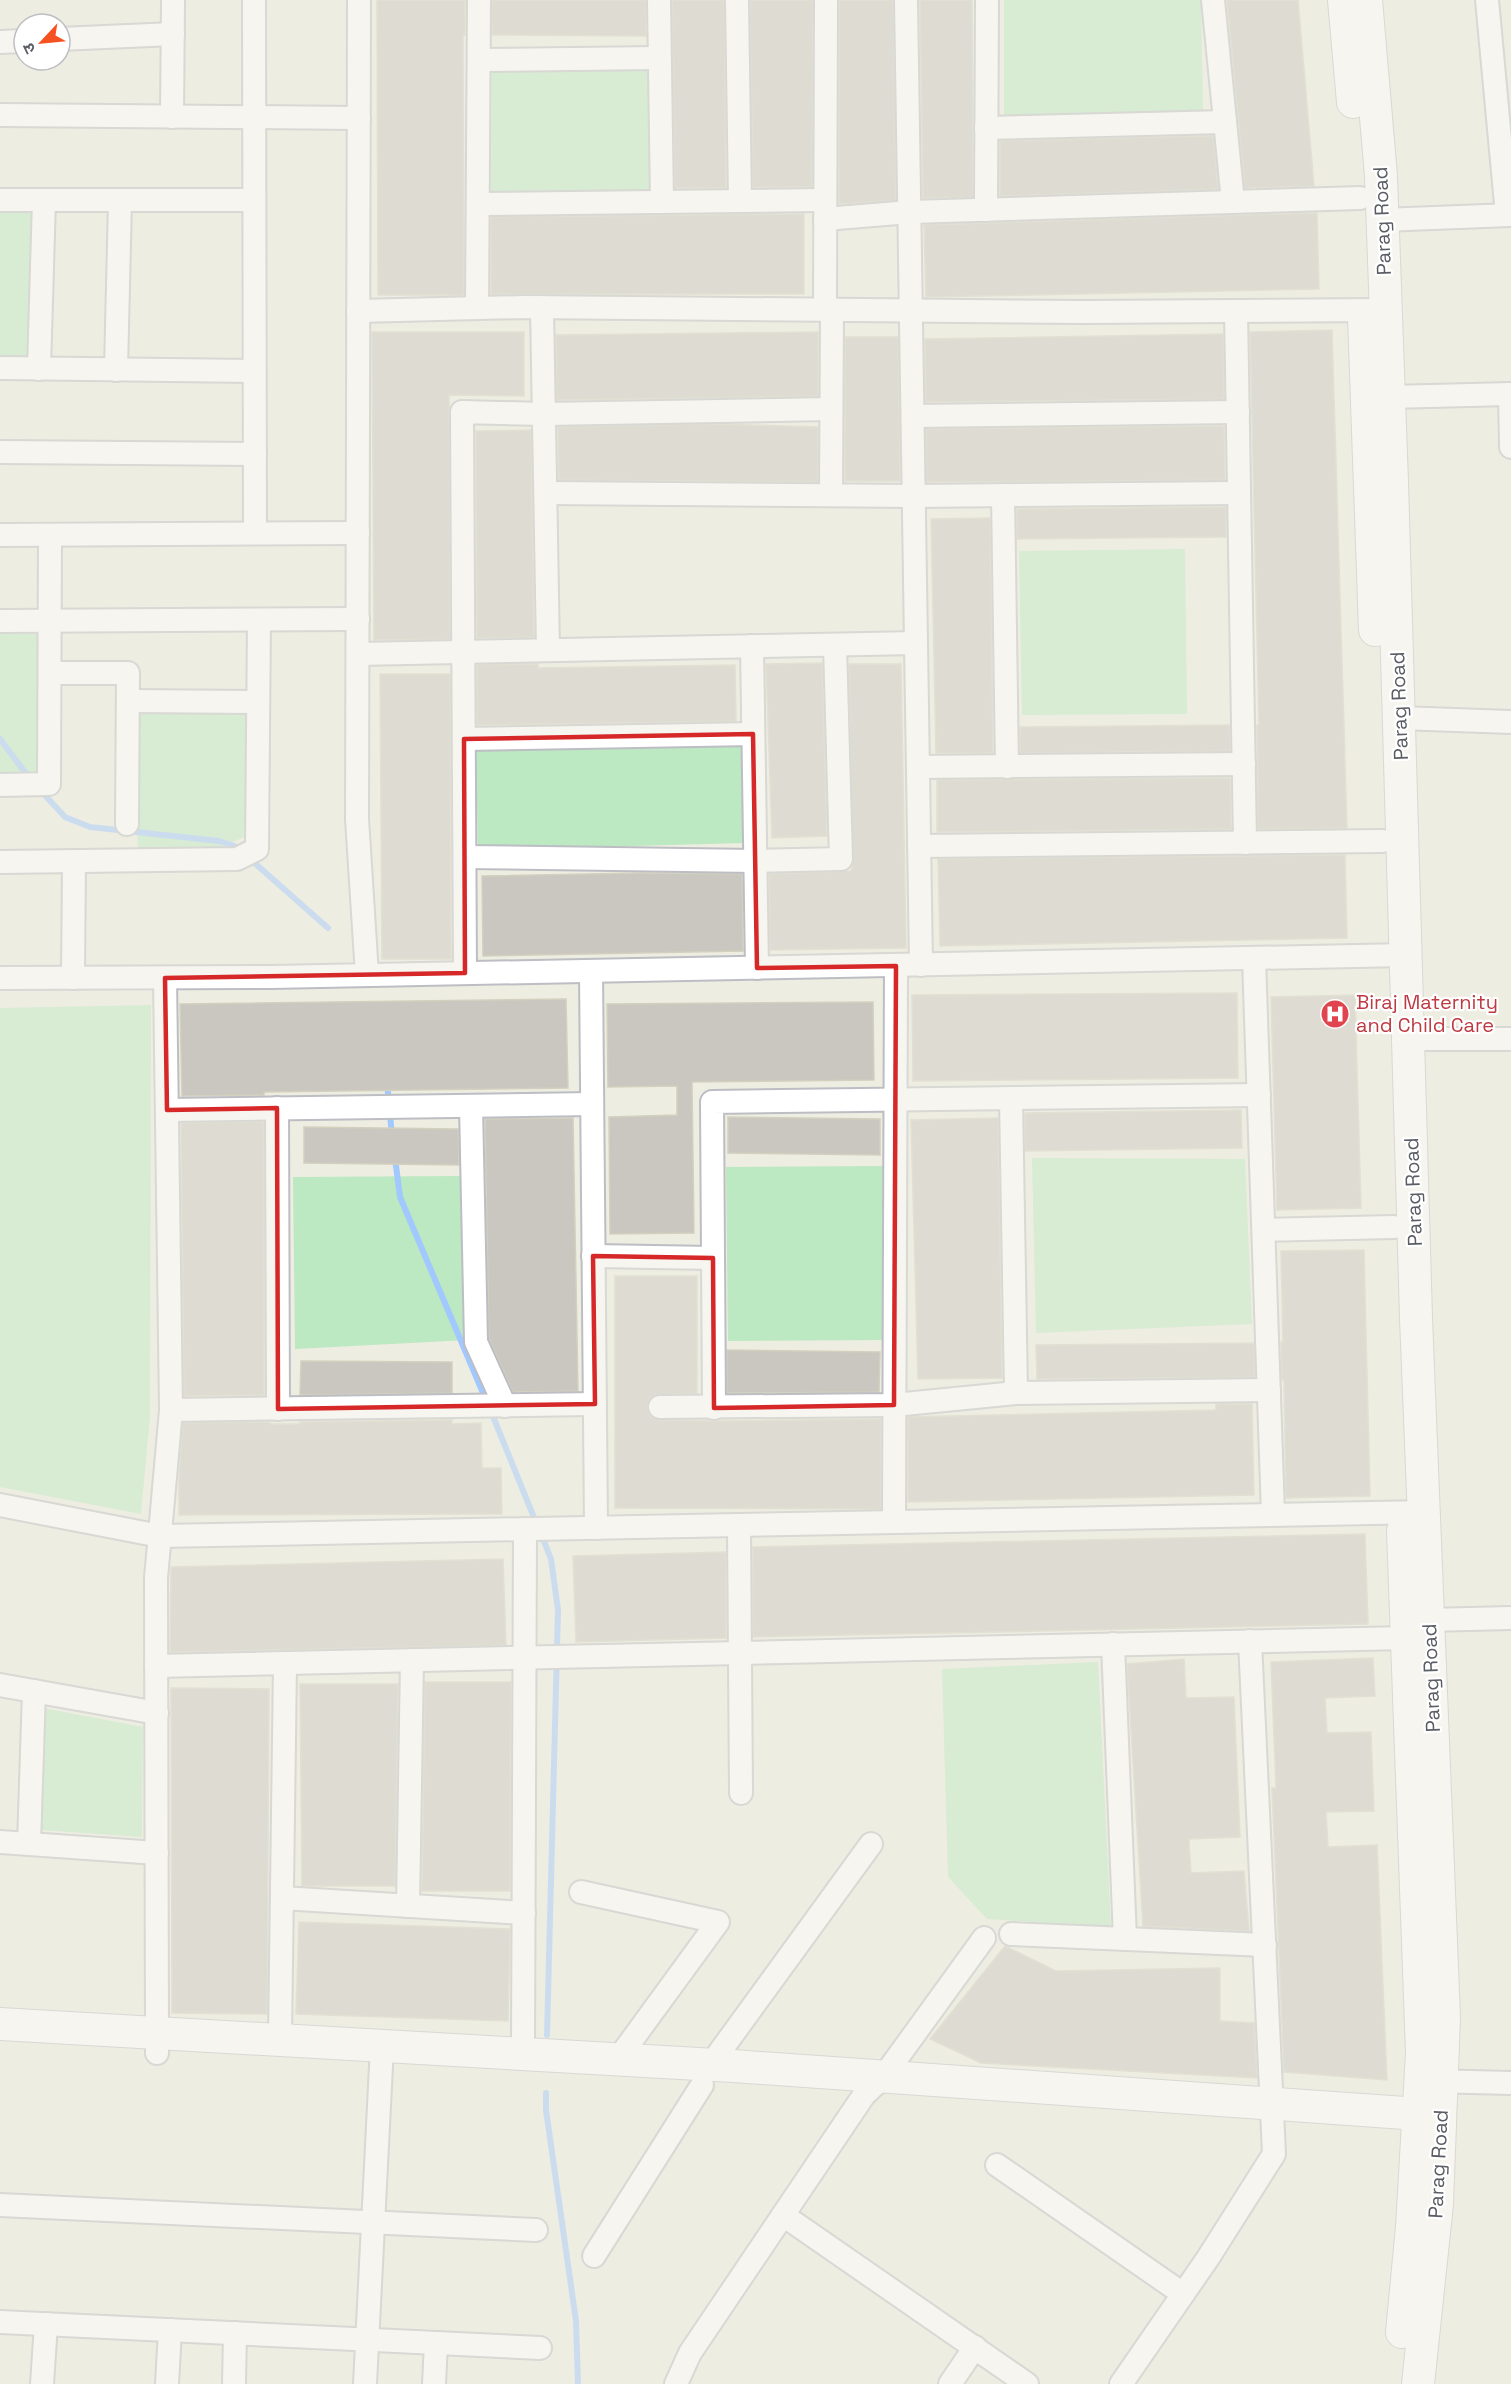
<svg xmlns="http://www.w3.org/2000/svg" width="1511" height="2384" font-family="'Space Grotesk','Noto Sans Devanagari',sans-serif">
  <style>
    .green { fill: #bce8c2 }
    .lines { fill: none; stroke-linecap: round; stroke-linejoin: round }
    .stream { stroke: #a1c8ff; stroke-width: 6 }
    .building { fill: #c9c7bf; stroke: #d3d0bf; stroke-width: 1.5 }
    .street-casing { stroke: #bcbec4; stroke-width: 26 }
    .secondary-casing { stroke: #bcbfc6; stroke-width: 34 }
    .street { stroke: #fff; stroke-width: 22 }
    .secondary { stroke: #fff; stroke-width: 32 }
    .marked { fill: none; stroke: #d62828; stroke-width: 4.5; stroke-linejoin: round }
    .labels { text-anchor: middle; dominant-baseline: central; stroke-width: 4.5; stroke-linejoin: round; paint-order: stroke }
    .street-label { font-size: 20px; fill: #5a5d64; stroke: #fff }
    .health-label { font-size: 20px; fill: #be3a42; stroke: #fff; text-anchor: start }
  </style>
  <rect width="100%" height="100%" fill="#eeede1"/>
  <!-- green -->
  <g class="green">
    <polygon points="1004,0 1201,0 1203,111 1004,117"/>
    <polygon points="492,61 653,62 652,194 491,192"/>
    <polygon points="31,210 33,358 0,358 0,211"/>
    <polygon points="1185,549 1187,714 1022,715 1019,551"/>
    <polygon points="0,634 37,634 39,772 0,773"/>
    <polygon points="134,706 248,706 249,835 213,850 138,851"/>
    <polygon points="742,741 745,843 478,850 476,748"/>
    <polygon points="151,1005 150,1416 141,1514 0,1487 0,1008"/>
    <polygon points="1032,1158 1245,1159 1252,1324 1036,1333"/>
    <polygon points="883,1166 884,1340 728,1341 726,1167"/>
    <polygon points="463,1176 468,1340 295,1349 293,1177"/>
    <polygon points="1098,1662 1111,1927 987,1919 948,1877 942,1669"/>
    <polygon points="43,1708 143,1727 142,1837 41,1830"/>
  </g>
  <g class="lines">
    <!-- stream -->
    <g class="stream">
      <polyline points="0,739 30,779"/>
      <polyline points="41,791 65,817 90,827 219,841 235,846 242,852"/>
      <polyline points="250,859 328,928"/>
      <polyline points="387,1083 392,1136"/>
      <polyline points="395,1158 400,1197 486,1400"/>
      <polyline points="490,1409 537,1525"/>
      <polyline points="541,1534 551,1559 558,1610 547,2035"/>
      <polyline points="546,2093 546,2110 576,2321 578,2384"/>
    </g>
  </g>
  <!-- building -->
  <g class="building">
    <polygon points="377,0 465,0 465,35 463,35 464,295 378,295"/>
    <polygon points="492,0 646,0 646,36 492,35"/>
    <polygon points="672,0 724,0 726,188 675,188"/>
    <polygon points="750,0 813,0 812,187 753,187"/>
    <polygon points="839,0 893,0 896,200 839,204"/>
    <polygon points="920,0 972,0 973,197 923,198"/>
    <polygon points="1227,0 1298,0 1314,186 1245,188"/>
    <polygon points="1213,136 1218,189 1000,196 1000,141"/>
    <polygon points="1317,213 1319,289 926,297 924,225"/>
    <polygon points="804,214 804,294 491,294 491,217"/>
    <polygon points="1332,330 1347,828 1258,829 1257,725 1259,725 1250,332"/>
    <polygon points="372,332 524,332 524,396 449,395 450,639 374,640"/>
    <polygon points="818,332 818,396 557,400 556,335"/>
    <polygon points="1223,334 1224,399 926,402 925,339"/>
    <polygon points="845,337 898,337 900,481 845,481"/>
    <polygon points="717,424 818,427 818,482 559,480 558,427"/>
    <polygon points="1224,426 1225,480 927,482 926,429"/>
    <polygon points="531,430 534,637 477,638 476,431"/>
    <polygon points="1226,507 1226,537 1017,539 1017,509"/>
    <polygon points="990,518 993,753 936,753 931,519"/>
    <polygon points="822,663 827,836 772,838 766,664"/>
    <polygon points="538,664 538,668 735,665 736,721 477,725 477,665"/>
    <polygon points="849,664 901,664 906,948 770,950 769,874 851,871 853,865"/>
    <polygon points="380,674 450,674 451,959 382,959"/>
    <polygon points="1230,725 1230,751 1020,753 1020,727"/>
    <polygon points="1230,778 1231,829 937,832 937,780"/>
    <polygon points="1345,855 1347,938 940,946 938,859"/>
    <polygon points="640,873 742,874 743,951 483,956 482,876"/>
    <polygon points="1237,993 1238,1078 913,1081 912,995"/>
    <polygon points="1355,995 1361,1208 1277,1210 1271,997"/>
    <polygon points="566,999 568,1088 264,1092 264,1095 182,1096 180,1004"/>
    <polygon points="873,1002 874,1080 692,1082 694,1233 610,1234 609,1117 677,1115 677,1086 608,1087 607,1004"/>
    <polygon points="1241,1110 1242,1148 1025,1151 1025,1113"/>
    <polygon points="728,1117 880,1119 880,1155 728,1153"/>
    <polygon points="573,1118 578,1391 513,1392 489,1339 485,1119"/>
    <polygon points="998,1118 1002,1378 918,1379 911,1120"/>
    <polygon points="264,1122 264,1395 184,1396 181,1123"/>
    <polygon points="304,1127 458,1129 459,1165 304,1163"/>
    <polygon points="1364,1250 1370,1496 1286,1498 1284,1380 1282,1380 1281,1342 1283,1342 1281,1251"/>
    <polygon points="615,1276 697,1276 697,1393 654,1395 649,1400 647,1407 648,1413 653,1418 660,1420 714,1421 881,1419 881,1509 615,1508"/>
    <polygon points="1254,1343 1255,1377 1037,1379 1036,1345"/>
    <polygon points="727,1350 880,1352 879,1392 727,1393"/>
    <polygon points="301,1361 452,1362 452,1393 300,1395"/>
    <polygon points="1216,1404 1252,1404 1254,1495 908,1502 908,1417 1216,1410"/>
    <polygon points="452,1420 452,1424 481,1423 482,1468 501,1468 502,1514 179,1515 179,1477 183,1423 270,1422 270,1424 300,1424 300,1422"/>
    <polygon points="1365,1534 1368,1624 753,1637 753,1547"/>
    <polygon points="726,1552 726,1638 576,1642 573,1556"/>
    <polygon points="503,1559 506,1645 170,1652 171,1567"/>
    <polygon points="1373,1658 1375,1696 1325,1698 1327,1733 1371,1732 1374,1811 1326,1812 1328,1847 1377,1845 1387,2080 1284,2072 1272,1788 1276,1788 1271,1662"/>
    <polygon points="1184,1659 1186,1698 1234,1697 1240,1837 1189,1839 1191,1873 1244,1871 1249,1931 1143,1926 1127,1664"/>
    <polygon points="425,1682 511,1682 510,1891 422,1891"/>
    <polygon points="300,1684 398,1684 395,1886 302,1886"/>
    <polygon points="171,1688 269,1689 267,2014 172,2013"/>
    <polygon points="299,1922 510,1929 508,2021 296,2014"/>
    <polygon points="1005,1946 1056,1971 1220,1968 1220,2021 1254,2023 1257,2078 981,2063 930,2039"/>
  </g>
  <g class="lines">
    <!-- street casing -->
    <g class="street-casing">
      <g id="street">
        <polyline points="254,0 255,533"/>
        <polyline points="359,0 357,819 367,975"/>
        <polyline points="659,0 662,202"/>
        <polyline points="737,0 740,201"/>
        <polyline points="906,0 921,965"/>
        <polyline points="1213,0 1233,202"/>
        <polyline points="1487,0 1507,215"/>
        <polyline points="60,39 173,34"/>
        <polyline points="0,42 24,41"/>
        <polyline points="479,60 659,58"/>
        <polyline points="0,115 359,118"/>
        <polyline points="172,117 173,0"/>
        <polyline points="986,128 1225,122"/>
        <polyline points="0,200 254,200"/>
        <polyline points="478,204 825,200"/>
        <polyline points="986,210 987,0"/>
        <polyline points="825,219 910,212 1360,198"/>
        <polyline points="1382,220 1511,215"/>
        <polyline points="542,307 548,650"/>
        <polyline points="477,308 479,0"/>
        <polyline points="825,309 826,0"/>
        <polyline points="358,311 524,307 1084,312 1381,310"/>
        <polyline points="1236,311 1245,843"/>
        <polyline points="0,368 254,371"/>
        <polyline points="39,369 44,200"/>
        <polyline points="116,370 120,200"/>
        <polyline points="1510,394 1511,447"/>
        <polyline points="1389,397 1511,394"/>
        <polyline points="913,416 1238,412"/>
        <polyline points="0,452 255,454"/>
        <polyline points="546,493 914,496 1239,493"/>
        <polyline points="831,495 832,310"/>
        <polyline points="1003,495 1007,767"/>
        <polyline points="0,535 358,533"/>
        <polyline points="0,621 358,619"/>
        <polyline points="752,646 757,968"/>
        <polyline points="358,654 916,643"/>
        <polyline points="50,673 128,673 127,824"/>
        <polyline points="128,701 257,702"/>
        <polyline points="1399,718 1511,722"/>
        <polyline points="464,739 753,734"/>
        <polyline points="918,767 1244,764"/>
        <polyline points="0,785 49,784 50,535"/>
        <polyline points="919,846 1382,841"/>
        <polyline points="465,857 755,861 841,859 835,645"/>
        <polyline points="0,862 237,859 257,849 259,620"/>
        <polyline points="1254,959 1273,1514"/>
        <polyline points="591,971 596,1528"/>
        <polyline points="465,973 462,412 544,414 831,409"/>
        <polyline points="0,978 271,977 1406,955"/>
        <polyline points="73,978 74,861"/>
        <polyline points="1409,1039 1511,1039"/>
        <polyline points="1011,1098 1016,1393"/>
        <polyline points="471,1106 476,1342 505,1406"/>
        <polyline points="277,1108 278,1409"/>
        <polyline points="167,1110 592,1104"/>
        <polyline points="1264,1230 1394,1227"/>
        <polyline points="593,1256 713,1258"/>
        <polyline points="660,1407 894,1405 1016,1393 1269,1390"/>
        <polyline points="714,1408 712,1102 1259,1095"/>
        <polyline points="171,1410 595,1404"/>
        <polyline points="0,1505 160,1536 1424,1512"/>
        <polyline points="894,1522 896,966"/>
        <polyline points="739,1525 741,1793"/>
        <polyline points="1428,1620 1511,1618"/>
        <polyline points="1113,1644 1125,1939"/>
        <polyline points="156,1666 1406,1638"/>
        <polyline points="0,1685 157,1713"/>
        <polyline points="0,1842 157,1853"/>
        <polyline points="29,1844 34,1691"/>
        <polyline points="581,1892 718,1922 618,2059"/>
        <polyline points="282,1898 524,1913"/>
        <polyline points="408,1906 412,1660"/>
        <polyline points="1011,1934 1265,1945"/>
        <polyline points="280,2040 285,1663"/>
        <polyline points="157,2053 156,1578 171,1410 165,978"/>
        <polyline points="523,2054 525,1529"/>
        <polyline points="711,2064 871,1844"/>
        <polyline points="1429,2081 1511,2083"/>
        <polyline points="997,2165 1183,2294"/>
        <polyline points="0,2205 536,2230"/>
        <polyline points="783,2215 1027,2384"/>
        <polyline points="594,2256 702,2085"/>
        <polyline points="0,2322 540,2348"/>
        <polyline points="42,2384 46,2324"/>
        <polyline points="167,2384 170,2330"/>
        <polyline points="234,2384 235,2333"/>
        <polyline points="365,2384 382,2046"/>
        <polyline points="434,2384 436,2343"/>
        <polyline points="676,2384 690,2353 864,2095 884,2076 984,1938"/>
        <polyline points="950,2384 975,2347"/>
        <polyline points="1121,2384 1208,2258 1274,2154 1250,1641"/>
      </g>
    </g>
    <!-- secondary casing -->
    <g class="secondary-casing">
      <g id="secondary">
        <polyline points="1344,0 1353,102"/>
        <polyline points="1366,0 1381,176 1392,482 1416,1318 1444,2017 1437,2204 1418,2384"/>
        <polyline points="1364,317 1375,630"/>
        <polyline points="0,2024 733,2066 1419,2114 1436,2125"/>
        <polyline points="1402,2332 1412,2227 1422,2053 1403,1531"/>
      </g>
    </g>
    <!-- street -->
    <use href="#street" class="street"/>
    <!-- secondary -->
    <use href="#secondary" class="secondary"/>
  </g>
  <!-- marked area -->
  <path d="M0 0H1511V2384H0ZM753,734l4,234 139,-2 -2,439 -180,3 -1,-150 -120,-2 2,148 -317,5 -1,-301 -110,2 -2,-132 300,-5 -1,-234z" fill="#eeede1" fill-opacity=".55" fill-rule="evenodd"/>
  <path class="marked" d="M753,734l4,234 139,-2 -2,439 -180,3 -1,-150 -120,-2 2,148 -317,5 -1,-301 -110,2 -2,-132 300,-5 -1,-234z"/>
  <!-- icons -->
  <defs>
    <g id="hospital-disc" transform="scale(1.5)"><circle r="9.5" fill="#e0444e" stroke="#fff"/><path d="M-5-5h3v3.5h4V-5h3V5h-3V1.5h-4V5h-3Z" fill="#fff"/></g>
  </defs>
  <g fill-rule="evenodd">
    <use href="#hospital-disc" x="1335" y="1014"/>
  </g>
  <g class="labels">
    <!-- street labels -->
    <g class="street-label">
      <text transform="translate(1382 221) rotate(-92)">Parag Road</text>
      <text transform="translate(1399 706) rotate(-92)">Parag Road</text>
      <text transform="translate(1413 1192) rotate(-92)">Parag Road</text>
      <text transform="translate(1431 1678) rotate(-92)">Parag Road</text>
      <text transform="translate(1438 2164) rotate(-87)">Parag Road</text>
    </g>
    <!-- health labels -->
    <g class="health-label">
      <text x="1356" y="1002">Biraj Maternity<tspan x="1356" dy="23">and Child Care</tspan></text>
    </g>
  </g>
  <!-- north arrow -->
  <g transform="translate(42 42) rotate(244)"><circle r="28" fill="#ffffff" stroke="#bdbec1" stroke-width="1.5"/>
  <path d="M0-4.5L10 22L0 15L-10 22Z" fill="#f65120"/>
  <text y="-9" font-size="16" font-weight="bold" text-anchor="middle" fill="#5a5d64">उ</text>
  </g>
</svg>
